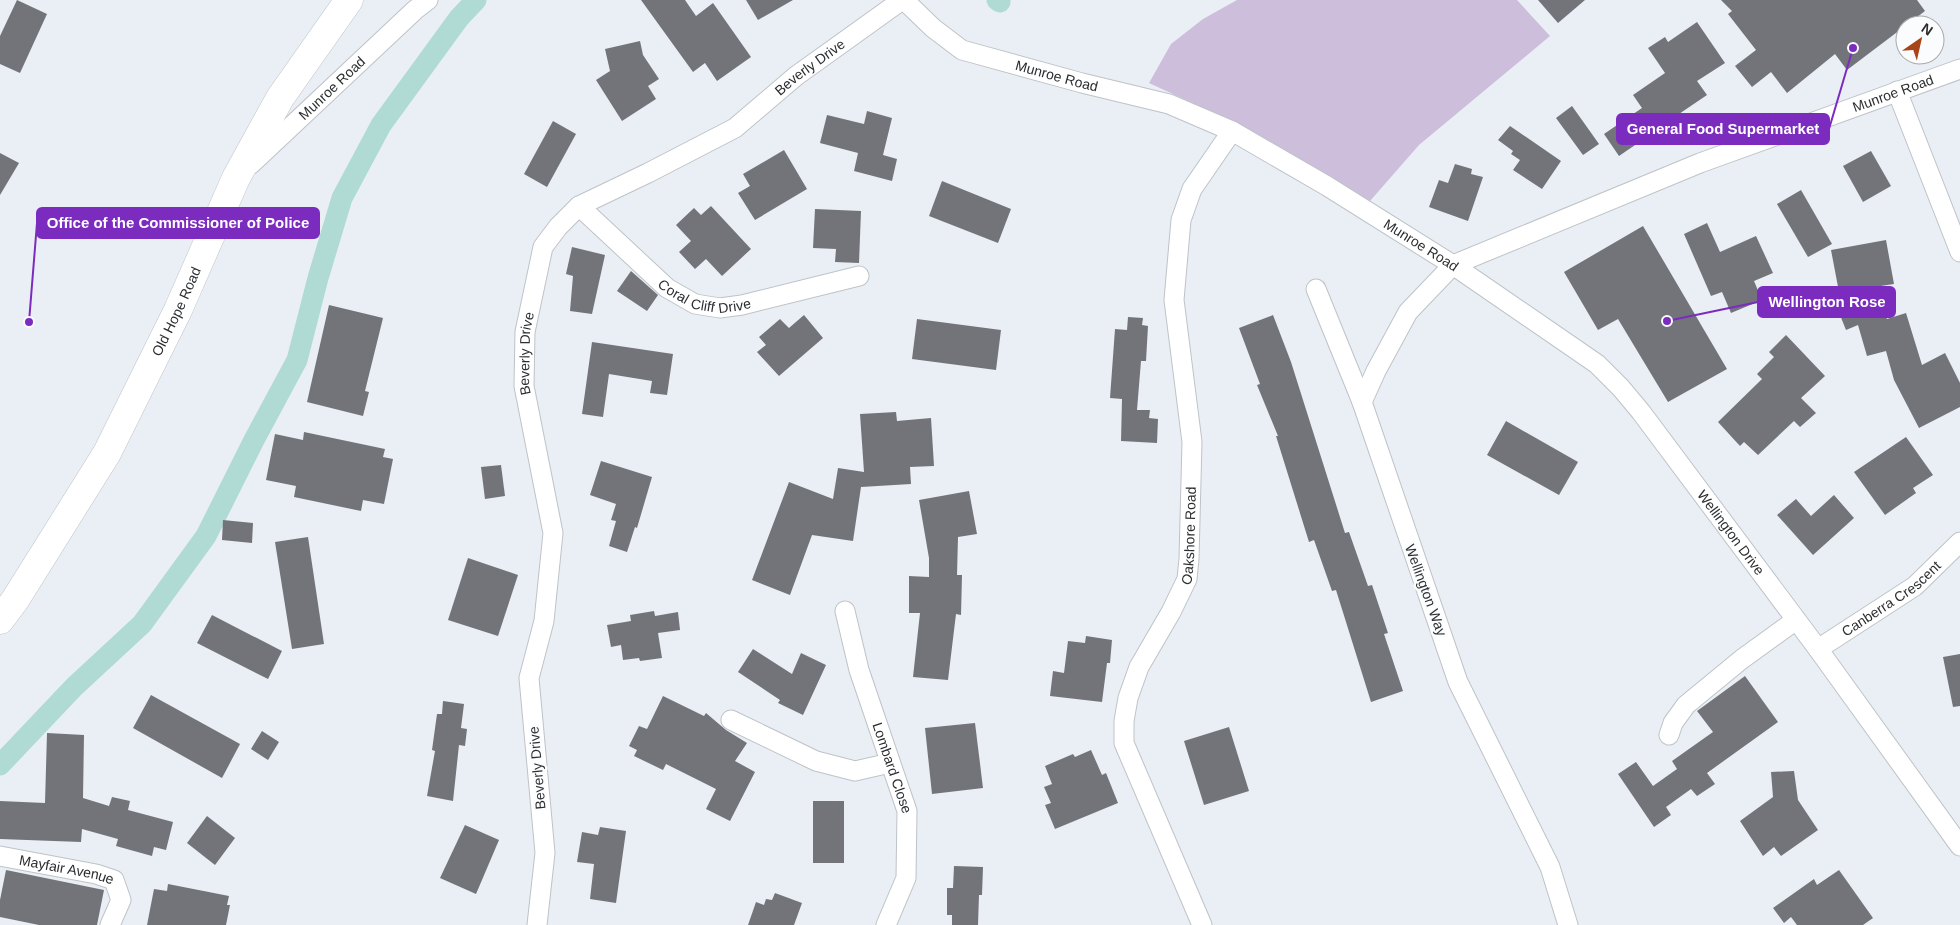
<svg xmlns="http://www.w3.org/2000/svg" width="1960" height="925" font-family="Arial,sans-serif">
  <style>
    .green { fill: #cdbedc }
    .lines { fill: none; stroke-linecap: round; stroke-linejoin: round }
    .canal { stroke: #afdbd4; stroke-width: 21 }
    .building { fill: #73747a }
    .minor-casing { stroke: #bec3c8; stroke-width: 21 }
    .primary-casing { stroke: #bec3c8; stroke-width: 29 }
    .minor { stroke: #fff; stroke-width: 19 }
    .primary { stroke: #fff; stroke-width: 28 }
    .labels { text-anchor: middle; dominant-baseline: central; stroke-width: 5; stroke-linejoin: round; paint-order: stroke }
    .street-label { font-size: 14px; fill: #2b2d2f; stroke: #fafcfe }
    .leader { fill: none; stroke: #7b2cbf; stroke-width: 2 }
    .callout-dot { fill: #7b2cbf; stroke: #fafcfe; stroke-width: 2 }
    .callout { fill: #7b2cbf; stroke: #7b2cbf; stroke-width: 2 }
    .callout-label { font-size: 15px; text-anchor: middle; font-weight: bold; fill: #fff }
  </style>
  <rect width="100%" height="100%" fill="#eaeff5"/>
  <!-- green -->
  <polygon class="green" points="1237,0 1517,0 1550,36 1419,145 1370,201 1227,119 1149,83 1171,44 1203,19"/>
  <g class="lines">
    <!-- canal -->
    <g class="canal">
      <polyline points="997,0 1000,2"/>
      <polyline points="0,765 74,687 142,624 206,536 254,440 297,360 318,278 342,198 381,125 459,18 476,0"/>
    </g>
  </g>
  <!-- building -->
  <g class="building">
    <polygon points="17,0 47,14 20,73 0,64 0,36"/>
    <polygon points="641,0 685,0 696,16 713,3 751,57 717,81 705,63 693,72"/>
    <polygon points="746,0 793,0 758,20"/>
    <polygon points="1538,0 1585,0 1558,23"/>
    <polygon points="1721,0 1917,0 1925,11 1847,70 1835,54 1787,93 1771,72 1752,87 1735,66 1756,50 1728,14 1732,11"/>
    <polygon points="1697,22 1725,63 1697,81 1707,95 1676,116 1679,121 1660,134 1657,130 1619,156 1604,134 1642,108 1633,95 1665,73 1648,48 1665,37 1668,42"/>
    <polygon points="640,41 643,55 659,79 648,86 656,99 622,121 596,80 610,71 605,49"/>
    <polygon points="1572,106 1599,144 1583,155 1556,118"/>
    <polygon points="867,111 892,118 883,155 897,159 892,181 854,171 858,153 820,143 827,115 864,124"/>
    <polygon points="553,121 576,134 547,187 524,174"/>
    <polygon points="1510,126 1561,161 1542,189 1513,170 1520,160 1511,154 1513,151 1498,140"/>
    <polygon points="784,150 807,189 755,220 738,193 750,186 743,174"/>
    <polygon points="1871,151 1891,186 1863,202 1843,166"/>
    <polygon points="0,153 19,163 0,195"/>
    <polygon points="1455,164 1472,169 1471,174 1483,177 1468,221 1429,207 1439,180 1448,183"/>
    <polygon points="942,181 1011,209 998,243 929,216"/>
    <polygon points="1801,190 1832,244 1808,257 1777,204"/>
    <polygon points="711,206 751,249 722,276 706,259 695,269 679,252 691,241 676,225 694,208 701,215"/>
    <polygon points="815,209 861,211 859,263 835,262 836,249 813,248"/>
    <polygon points="1707,223 1720,252 1756,236 1773,273 1754,281 1762,300 1731,313 1722,292 1711,296 1684,234"/>
    <polygon points="1643,226 1727,369 1668,402 1618,319 1598,330 1564,272"/>
    <polygon points="1886,240 1894,284 1874,287 1887,319 1906,313 1922,365 1945,353 1960,383 1960,407 1919,428 1894,380 1886,351 1867,356 1858,325 1846,330 1840,315 1843,313 1831,250"/>
    <polygon points="572,247 605,255 592,314 570,311 573,276 566,274"/>
    <polygon points="631,271 658,295 647,311 617,291"/>
    <polygon points="329,305 383,318 365,391 369,392 363,416 307,402"/>
    <polygon points="804,315 823,338 779,376 757,352 766,345 759,337 780,319 789,328"/>
    <polygon points="1273,315 1291,362 1345,533 1349,532 1368,586 1372,585 1388,633 1384,634 1403,691 1371,702 1336,590 1332,591 1314,540 1309,542 1276,436 1278,436 1257,385 1260,384 1239,328"/>
    <polygon points="1128,317 1143,318 1142,325 1148,326 1146,361 1141,361 1137,410 1150,410 1149,418 1158,419 1157,443 1121,441 1122,399 1110,398 1115,329 1127,330"/>
    <polygon points="917,319 1001,330 996,370 912,359"/>
    <polygon points="1786,335 1825,376 1801,398 1816,413 1800,427 1794,421 1758,455 1744,442 1740,446 1718,422 1762,379 1757,374 1774,357 1769,352"/>
    <polygon points="592,342 673,354 667,395 650,393 652,381 609,374 603,417 582,414"/>
    <polygon points="896,412 897,421 931,418 934,466 910,467 911,484 861,487 853,541 812,535 790,595 752,580 789,482 833,499 838,468 864,472 860,414"/>
    <polygon points="1506,421 1578,462 1559,495 1487,455"/>
    <polygon points="304,432 385,449 383,457 393,459 384,504 363,500 361,511 294,497 296,486 266,480 275,434 303,440"/>
    <polygon points="1906,437 1933,475 1913,488 1916,493 1885,515 1854,472"/>
    <polygon points="601,461 652,477 637,528 635,527 627,552 609,546 616,521 611,520 616,504 590,495"/>
    <polygon points="501,465 505,496 485,499 481,467"/>
    <polygon points="969,491 977,534 958,537 957,575 962,575 961,615 956,614 948,680 913,677 920,613 909,613 909,576 929,577 929,558 919,500"/>
    <polygon points="1834,495 1854,518 1813,555 1777,515 1796,499 1811,516"/>
    <polygon points="223,520 253,523 252,543 222,540"/>
    <polygon points="308,537 324,644 292,649 275,542"/>
    <polygon points="468,558 518,575 498,636 448,620"/>
    <polygon points="654,611 655,616 678,612 680,630 658,633 662,658 640,661 639,658 623,660 621,645 611,647 607,625 631,621 630,615"/>
    <polygon points="212,615 282,651 268,679 197,643"/>
    <polygon points="1086,636 1112,640 1110,663 1107,663 1102,702 1050,696 1053,671 1064,673 1068,641 1085,643"/>
    <polygon points="753,649 792,674 801,653 826,665 803,715 778,703 780,700 738,672"/>
    <polygon points="1960,654 1960,706 1953,707 1943,657"/>
    <polygon points="1745,676 1778,722 1707,773 1715,784 1697,796 1691,789 1666,807 1671,815 1654,827 1618,774 1636,762 1653,786 1677,769 1672,761 1713,732 1697,711"/>
    <polygon points="151,695 240,744 222,778 133,728"/>
    <polygon points="663,696 704,716 706,713 726,730 747,743 735,761 755,772 730,821 706,809 716,789 666,764 663,770 634,756 637,750 629,746 639,726 647,729"/>
    <polygon points="443,701 464,704 461,728 467,729 465,746 459,745 453,801 427,796 435,751 432,750 437,714 442,714"/>
    <polygon points="975,723 983,788 932,794 925,728"/>
    <polygon points="1229,727 1249,791 1204,805 1184,741"/>
    <polygon points="262,731 279,742 268,760 251,749"/>
    <polygon points="47,733 84,735 83,798 109,806 112,797 130,801 128,810 173,822 166,850 154,847 152,856 116,846 118,839 82,829 81,842 0,839 0,801 45,803"/>
    <polygon points="1091,750 1102,775 1106,773 1118,803 1055,829 1045,805 1051,803 1044,787 1052,784 1045,766 1073,754 1075,757"/>
    <polygon points="1794,771 1798,800 1818,830 1781,856 1774,847 1763,856 1740,821 1773,797 1771,772"/>
    <rect x="813" y="801" width="31" height="62"/>
    <polygon points="207,816 235,838 215,865 187,843"/>
    <polygon points="465,825 499,840 476,894 440,878"/>
    <polygon points="600,827 626,831 616,903 590,899 594,864 577,862 582,832 598,835"/>
    <polygon points="954,866 983,867 982,895 979,895 978,925 952,925 952,915 947,915 947,888 953,888"/>
    <polygon points="6,870 104,890 97,925 39,925 0,917 0,900"/>
    <polygon points="1839,870 1873,918 1863,925 1797,925 1791,917 1784,923 1773,908 1814,879 1817,885"/>
    <polygon points="168,884 229,896 227,905 230,905 226,925 147,925 154,889 167,891"/>
    <polygon points="775,893 802,903 794,925 748,925 756,902 764,905 766,899 772,900"/>
  </g>
  <g class="lines">
    <!-- minor casing -->
    <g class="minor-casing">
      <g id="minor">
        <path id="s1" d="M904,0l29,28 29,22 120,33 87,21 63,27 95,55 126,79 144,99 24,24 20,24 177,237 142,197"/>
        <polyline points="1897,91 1960,252"/>
        <path id="s2" d="M251,164l164,-154 13,-10"/>
        <path id="s3" d="M579,206l88,82 28,16 25,4 22,-3 117,-29"/>
        <polyline points="1316,289 1362,402"/>
        <path id="s4" d="M845,611l14,59 48,141 -1,67 -20,47"/>
        <path id="s5" d="M1818,649l97,-63 45,-44"/>
        <polyline points="731,720 816,761 855,771 890,763"/>
        <polyline points="1669,735 1673,723 1686,705 1742,659 1796,620"/>
        <path id="s6" d="M0,856l96,18 18,6 7,20 -11,25"/>
        <path id="s7" d="M537,925l8,-72 -16,-175 15,-57 9,-88 -29,-147 1,-54 18,-85 15,-20 21,-21 69,-33 87,-45 61,-52 106,-76"/>
        <path id="s8" d="M1202,925l-78,-182v-22l4,-23 11,-31 32,-55 16,-33 2,-20 3,-117 -18,-142 7,-80 11,-31 40,-58"/>
        <path id="s9" d="M1568,925l-18,-58 -92,-185 -96,-280 14,-31 32,-59 45,-47 247,-102 260,-94"/>
      </g>
    </g>
    <!-- primary casing -->
    <g class="primary-casing">
      <g id="primary">
        <path id="s10" d="M0,620l15,-20 92,-147 71,-143 58,-132 44,-80 69,-98"/>
      </g>
    </g>
    <!-- minor -->
    <use href="#minor" class="minor"/>
    <!-- primary -->
    <use href="#primary" class="primary"/>
  </g>
  <g class="labels">
    <!-- street labels -->
    <g class="street-label">
      <text stroke="none"><textPath href="#s7" startOffset="1012">Beverly Drive</textPath></text>
      <text stroke="none"><textPath href="#s1" startOffset="175">Munroe Road</textPath></text>
      <text stroke="none"><textPath href="#s2" startOffset="111">Munroe Road</textPath></text>
      <text stroke="none"><textPath href="#s9" startOffset="1202">Munroe Road</textPath></text>
      <text stroke="none"><textPath href="#s1" startOffset="580">Munroe Road</textPath></text>
      <text stroke="none"><textPath href="#s3" startOffset="160">Coral Cliff Drive</textPath></text>
      <text stroke="none"><textPath href="#s10" startOffset="356">Old Hope Road</textPath></text>
      <text stroke="none"><textPath href="#s7" startOffset="578">Beverly Drive</textPath></text>
      <text stroke="none"><textPath href="#s1" startOffset="1008">Wellington Drive</textPath></text>
      <text stroke="none"><textPath href="#s8" startOffset="420">Oakshore Road</textPath></text>
      <text transform="translate(1426 590) rotate(70)">Wellington Way</text>
      <text stroke="none"><textPath href="#s5" startOffset="89">Canberra Crescent</textPath></text>
      <text transform="translate(537 768) rotate(-95)">Beverly Drive</text>
      <text stroke="none"><textPath href="#s4" startOffset="164">Lombard Close</textPath></text>
      <text stroke="none"><textPath href="#s6" startOffset="68">Mayfair Avenue</textPath></text>
    </g>
  </g>
  <!-- callouts -->
  <path class="leader" d="M1853 48L1829 129M29 322L37 223M1667 321L1758 302"/>
  <g class="callout-dot">
    <circle cx="1853" cy="48" r="5"/>
    <circle cx="29" cy="322" r="5"/>
    <circle cx="1667" cy="321" r="5"/>
  </g>
  <g class="callout">
    <rect x="1617" y="114" width="212" height="30" rx="5"/>
    <rect x="37" y="208" width="282" height="30" rx="5"/>
    <rect x="1758" y="287" width="137" height="30" rx="5"/>
  </g>
  <g class="callout-label">
    <text x="1723" y="134">General Food Supermarket</text>
    <text x="178" y="228">Office of the Commissioner of Police</text>
    <text x="1827" y="307">Wellington Rose</text>
  </g>
  <!-- north arrow -->
  <g transform="translate(1920 40) rotate(34)"><circle r="24" fill="#fafcfe" stroke="#a7a9ab"/>
  <path d="M0-4L9 19L0 12L-9 19Z" fill="#a94419"/>
  <text y="-8" font-size="14" font-weight="bold" text-anchor="middle" fill="#2b2d2f">N</text>
  </g>
</svg>
